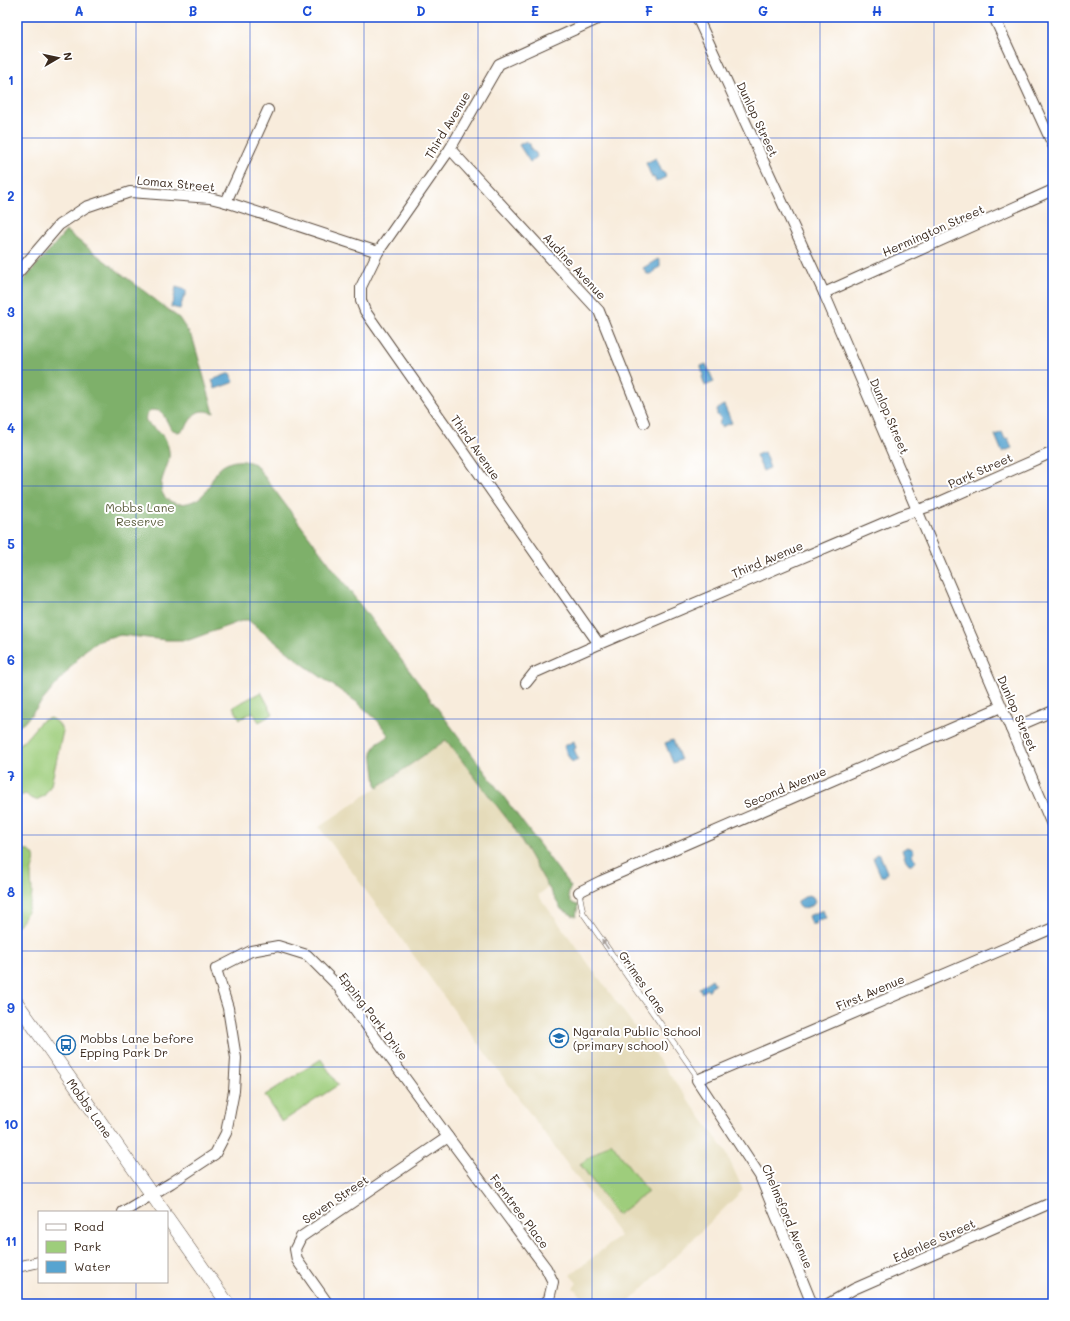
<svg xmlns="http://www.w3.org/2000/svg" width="1070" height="1321" font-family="Mali,sans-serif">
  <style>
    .built { fill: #e5dbba }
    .green { fill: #9ecd7b; stroke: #6c7c4c }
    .forest { fill: #7eb06b; stroke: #5c6d44 }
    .water { fill: #58a4d0; stroke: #4a6777 }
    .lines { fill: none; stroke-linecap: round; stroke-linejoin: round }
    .service-casing { stroke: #57473a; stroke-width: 6 }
    .minor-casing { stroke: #57473a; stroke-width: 12 }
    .tertiary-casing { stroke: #57473a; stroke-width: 14 }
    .service { stroke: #fff; stroke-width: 5 }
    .minor { stroke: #fff; stroke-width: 10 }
    .tertiary { stroke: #fff; stroke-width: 13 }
    .oneway { fill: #a79f9a }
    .grid { fill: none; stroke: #1d4ed8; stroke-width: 1; stroke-opacity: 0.55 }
    .labels { text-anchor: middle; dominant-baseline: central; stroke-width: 4; stroke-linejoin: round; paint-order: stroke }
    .street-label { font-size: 12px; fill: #3b2a1e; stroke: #fff }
    .park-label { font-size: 12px; fill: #595b3a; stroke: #fff }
    .poi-label { font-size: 12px; fill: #3b2a1e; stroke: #fff; text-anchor: start }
    .neatline { fill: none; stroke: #1d4ed8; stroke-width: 1.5 }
    .grid-label { font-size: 13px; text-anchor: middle; font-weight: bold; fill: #1d4ed8 }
  </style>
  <rect width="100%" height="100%" fill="#fff"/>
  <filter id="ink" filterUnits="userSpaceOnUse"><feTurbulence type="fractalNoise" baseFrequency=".025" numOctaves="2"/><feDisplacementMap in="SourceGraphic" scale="8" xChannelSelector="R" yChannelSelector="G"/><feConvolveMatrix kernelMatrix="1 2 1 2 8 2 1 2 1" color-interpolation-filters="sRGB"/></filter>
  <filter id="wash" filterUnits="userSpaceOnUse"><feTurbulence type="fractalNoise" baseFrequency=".012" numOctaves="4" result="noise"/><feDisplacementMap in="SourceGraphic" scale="16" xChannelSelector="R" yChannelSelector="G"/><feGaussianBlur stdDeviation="0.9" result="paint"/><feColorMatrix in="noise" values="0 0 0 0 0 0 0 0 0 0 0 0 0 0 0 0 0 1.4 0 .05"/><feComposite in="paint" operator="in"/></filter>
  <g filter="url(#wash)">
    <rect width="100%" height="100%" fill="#f8ecdc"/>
    <!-- built -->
    <polygon class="built" points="446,740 556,882 538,895 725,1150 743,1190 627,1304 590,1304 573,1288 577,1283 570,1275 620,1236 319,827"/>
    <!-- green -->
    <g class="green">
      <polygon points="261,692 273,714 259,722 253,712 240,719 233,707"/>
      <polygon points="50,718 58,723 63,731 51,785 44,796 36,800 30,798 26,794 20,796 17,791 17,746 24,741 41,721"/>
      <path d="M23,849c19,5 9,15 8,27 0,5 1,11 1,16 0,10 -7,27 -14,34l-1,-2v-72z"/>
      <polygon points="321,1059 338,1085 282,1122 265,1095"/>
      <polygon points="611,1142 648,1192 617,1215 580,1164"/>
    </g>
    <!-- forest -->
    <path class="forest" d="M66,231l113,87 14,21 21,74c-26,-9 -21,15 -36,19l-7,-3 -8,-15 -3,-3 -8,-1c-15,10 0,16 7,22 6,5 9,12 10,19 3,17 -20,37 1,50 7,4 15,3 21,1 17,-6 17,-17 25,-29 9,-13 25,-15 39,-9l316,423c-4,6 -3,13 3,17l4,1 -2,12 -15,-8 -47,-81 -68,-88 -68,47 -2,-3 -4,-32 6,-10 11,-6 -11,-15 -20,-18 -54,-38 -56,-45h-4l-55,20h-23l-45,-5 -15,3 -8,3 -14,10 -60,72 -7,4v-439z"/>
    <!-- water -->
    <g class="water">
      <polygon points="526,141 530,144 531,150 536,153 537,157 530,162 519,145"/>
      <polygon points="656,158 662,172 664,172 666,177 656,182 654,177 652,178 646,163"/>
      <polygon points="658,259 660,261 660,267 654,270 654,272 651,274 647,274 643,268"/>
      <polygon points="176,287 186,290 186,296 184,296 180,309 171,307 172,303 173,303"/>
      <polygon points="706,364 714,382 705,386 702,377 703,375 701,366"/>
      <polygon points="230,373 234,382 215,389 212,380"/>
      <path d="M724,405l8,18 -11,4 -2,-3 2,-6 -4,-3c-1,-6 2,-8 7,-10z"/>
      <polygon points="1002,432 1005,439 1008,438 1012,448 1002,452 995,435"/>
      <polygon points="764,452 770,468 763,471 756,455"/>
      <polygon points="673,740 681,760 673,763 665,743"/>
      <polygon points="574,741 576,748 574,749 578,759 572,762 568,756 564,746"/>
      <polygon points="907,847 911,848 914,851 912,856 916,860 914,864 909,864 905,859 902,850"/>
      <polygon points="876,854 880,855 887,872 885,876 881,876 873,858"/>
      <polygon points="808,895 813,897 815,901 813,905 802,909 798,906 798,901"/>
      <polygon points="823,910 826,918 819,920 815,924 811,924 808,916"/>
      <polygon points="712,979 715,984 710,987 711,988 708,991 707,989 702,993 699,988"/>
    </g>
  </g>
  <g filter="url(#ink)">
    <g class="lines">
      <!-- service casing -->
      <g class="service-casing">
        <polyline id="service" points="579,892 583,913 695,1073 697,1080"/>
      </g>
      <!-- minor casing -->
      <g class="minor-casing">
        <g id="minor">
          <polyline points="697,17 824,293 1053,827"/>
          <polyline points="994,17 1053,145"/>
          <polyline points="450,149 599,311 644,423"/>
          <polyline points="226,202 268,110"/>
          <polyline points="17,274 59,225 86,207 130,192 210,198 226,202 378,252"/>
          <polyline points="824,293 1053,190"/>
          <polyline points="599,644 365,311 361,301 361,287 378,252 450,149 499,64 602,17"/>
          <polyline points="526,683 534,673 599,644 900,516 933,505 1053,452"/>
          <polyline points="1011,729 1053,711"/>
          <polyline points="579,892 601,881 1001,707"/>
          <polyline points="123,1212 171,1183 215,1154 226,1133 234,1091 236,1058 228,1008 216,969 251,951 278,946 307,955 337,985 448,1137 546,1268 553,1282 549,1299 543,1304"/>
          <polyline points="17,1267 39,1262"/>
          <polyline points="328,1304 297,1260 295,1249 301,1237 448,1137"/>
          <polyline points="812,1304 760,1176 697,1080 1053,928"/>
          <polyline points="828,1304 854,1289 1053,1202"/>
        </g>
      </g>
      <!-- tertiary casing -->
      <g class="tertiary-casing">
        <g id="tertiary">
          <polyline points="17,1003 164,1212"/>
          <polyline points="167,1217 228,1304"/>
        </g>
      </g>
      <!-- service -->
      <use href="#service" class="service"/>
      <!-- minor -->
      <use href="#minor" class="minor"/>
      <!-- tertiary -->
      <use href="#tertiary" class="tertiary"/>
    </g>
    <!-- one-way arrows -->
    <defs><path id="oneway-solid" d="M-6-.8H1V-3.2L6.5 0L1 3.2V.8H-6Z"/></defs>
    <use class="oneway" href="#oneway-solid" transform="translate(605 944) rotate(-124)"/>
  </g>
  <!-- grid -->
  <path class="grid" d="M136,17v1195M250,17v1287M364,17v1287M478,17v1287M592,17v1287M706,17v1287M820,17v1287M934,17v1287M17,138h1036M17,254h1036M17,370h1036M17,486h1036M17,602h1036M17,719h1036M17,835h1036M17,951h1036M17,1067h1036M17,1183h1036M136,1282v22"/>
  <!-- icons -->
  <defs>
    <g id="school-ring" transform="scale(1)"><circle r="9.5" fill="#fff" stroke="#1f6fb2" stroke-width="1.5"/><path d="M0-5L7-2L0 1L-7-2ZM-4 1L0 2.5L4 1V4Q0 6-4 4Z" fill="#1f6fb2"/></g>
    <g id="bus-ring" transform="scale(1)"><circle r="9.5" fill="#fff" stroke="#1f6fb2" stroke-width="1.5"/><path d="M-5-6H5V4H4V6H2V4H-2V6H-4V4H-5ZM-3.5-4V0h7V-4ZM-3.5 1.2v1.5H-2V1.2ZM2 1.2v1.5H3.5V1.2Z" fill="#1f6fb2"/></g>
  </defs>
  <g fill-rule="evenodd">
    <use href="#school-ring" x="559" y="1038"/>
    <use href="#bus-ring" x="66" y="1045"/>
  </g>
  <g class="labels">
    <!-- street labels -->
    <g class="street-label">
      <text transform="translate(758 119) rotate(65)">Dunlop Street</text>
      <text transform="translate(447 125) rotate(-59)">Third Avenue</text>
      <text transform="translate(176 183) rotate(5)">Lomax Street</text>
      <text transform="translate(933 230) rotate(-24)">Hermington Street</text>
      <text transform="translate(575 266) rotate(47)">Audine Avenue</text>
      <text transform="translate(890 416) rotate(67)">Dunlop Street</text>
      <text transform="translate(476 447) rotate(55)">Third Avenue</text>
      <text transform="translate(980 470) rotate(-24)">Park Street</text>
      <text transform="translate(767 559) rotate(-23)">Third Avenue</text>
      <text transform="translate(1018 713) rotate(66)">Dunlop Street</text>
      <text transform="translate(785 787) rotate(-23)">Second Avenue</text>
      <text transform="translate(643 982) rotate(55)">Grimes Lane</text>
      <text transform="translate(870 992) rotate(-23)">First Avenue</text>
      <text transform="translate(374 1016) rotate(53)">Epping Park Drive</text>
      <text transform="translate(90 1108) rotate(55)">Mobbs Lane</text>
      <text transform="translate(335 1199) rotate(-34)">Seven Street</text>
      <text transform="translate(520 1211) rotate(53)">Ferntree Place</text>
      <text transform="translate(788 1216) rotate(67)">Chelmsford Avenue</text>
      <text transform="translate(934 1240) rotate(-24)">Edenlee Street</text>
    </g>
    <!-- park labels -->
    <g class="park-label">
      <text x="140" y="507">Mobbs Lane<tspan x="140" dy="14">Reserve</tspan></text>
    </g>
    <!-- poi labels -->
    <g class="poi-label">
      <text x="573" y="1031">Ngarala Public School<tspan x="573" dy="14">(primary school)</tspan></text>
      <text x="80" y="1038">Mobbs Lane before<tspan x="80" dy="14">Epping Park Dr</tspan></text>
    </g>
  </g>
  <!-- margin -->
  <rect width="1070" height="1321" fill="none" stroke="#fff" stroke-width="44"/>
  <!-- legend -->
  <rect x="38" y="1211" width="130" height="72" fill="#ffffff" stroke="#b1aaa5"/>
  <rect x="46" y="1224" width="20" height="6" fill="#ffffff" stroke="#b1aaa5"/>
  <text x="74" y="1231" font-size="12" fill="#3b2a1e">Road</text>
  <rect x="46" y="1241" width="20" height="12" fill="#9ecd7b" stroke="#b1aaa5"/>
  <text x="74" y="1251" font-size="12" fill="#3b2a1e">Park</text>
  <rect x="46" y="1261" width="20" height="12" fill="#58a4d0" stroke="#b1aaa5"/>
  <text x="74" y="1271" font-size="12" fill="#3b2a1e">Water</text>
  <!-- north arrow -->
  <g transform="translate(58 58) rotate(81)" stroke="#ffffff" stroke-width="3" paint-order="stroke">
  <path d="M0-3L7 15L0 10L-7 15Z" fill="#3b2a1e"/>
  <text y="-6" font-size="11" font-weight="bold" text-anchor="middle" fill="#3b2a1e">N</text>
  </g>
  <rect x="22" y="22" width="1026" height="1277" class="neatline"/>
  <g class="grid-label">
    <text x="79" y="16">A</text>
    <text x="193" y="16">B</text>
    <text x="307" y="16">C</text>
    <text x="421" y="16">D</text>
    <text x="535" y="16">E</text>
    <text x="649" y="16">F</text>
    <text x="763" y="16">G</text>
    <text x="877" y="16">H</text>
    <text x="991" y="16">I</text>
    <text x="11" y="85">1</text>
    <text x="11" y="201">2</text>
    <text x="11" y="317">3</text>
    <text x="11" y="433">4</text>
    <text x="11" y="549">5</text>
    <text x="11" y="665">6</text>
    <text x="11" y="781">7</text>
    <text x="11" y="897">8</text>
    <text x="11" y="1013">9</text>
    <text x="11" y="1129">10</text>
    <text x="11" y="1246">11</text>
  </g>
</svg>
